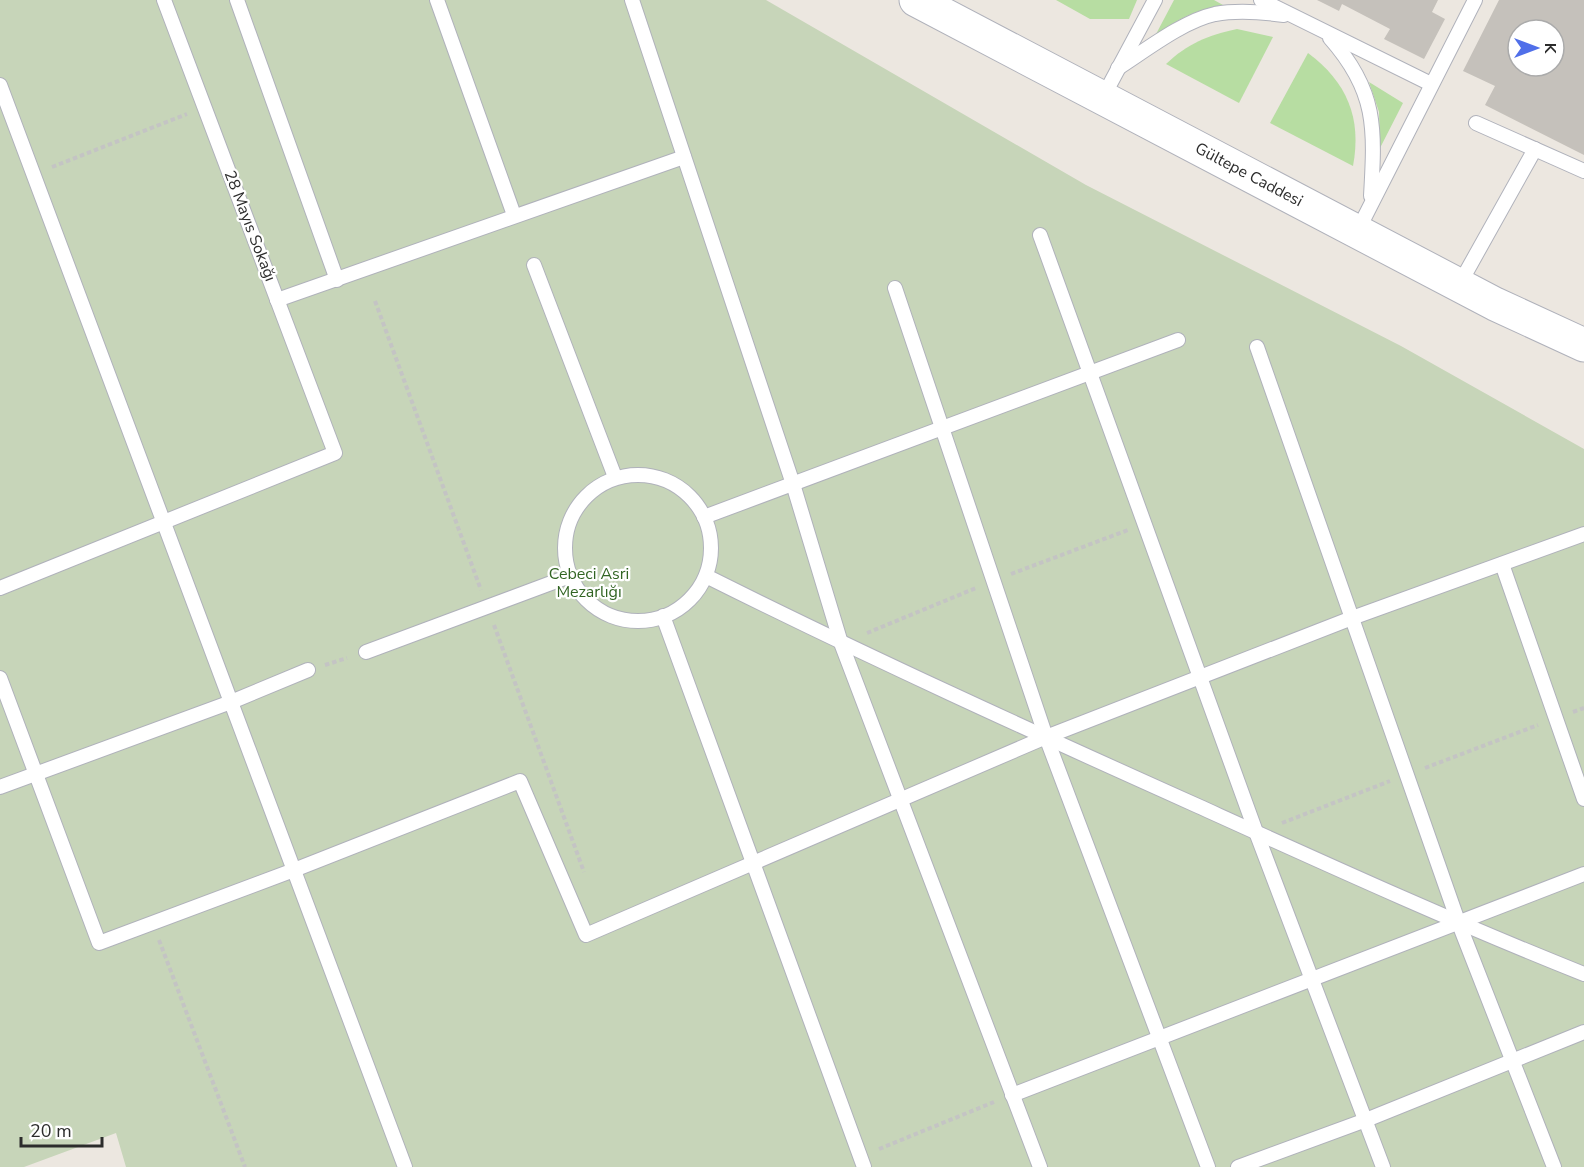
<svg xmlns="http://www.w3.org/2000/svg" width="1584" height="1167" font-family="'Nunito Sans',sans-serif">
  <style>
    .green { fill: #b7dda2 }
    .cemetery { fill: #c7d5b9 }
    .building { fill: #c5c1bb; fill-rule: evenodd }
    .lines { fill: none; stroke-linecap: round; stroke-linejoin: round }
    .lane-casing { stroke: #b0b2bb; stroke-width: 16 }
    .secondary-casing { stroke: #b0b2bb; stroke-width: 35 }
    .path { stroke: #c4c4c4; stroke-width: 4; stroke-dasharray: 4.5 3; stroke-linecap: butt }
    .lane { stroke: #fff; stroke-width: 14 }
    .secondary { stroke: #fff; stroke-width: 33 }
    .labels { text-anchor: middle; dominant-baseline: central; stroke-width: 4.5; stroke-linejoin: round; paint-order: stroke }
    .street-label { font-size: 16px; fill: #2c2c2c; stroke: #fff }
    .park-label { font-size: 16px; fill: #316422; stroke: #fff }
  </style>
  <rect width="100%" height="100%" fill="#ece7e0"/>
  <!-- green -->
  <g class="green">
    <polygon points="1056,0 1137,0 1129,19 1090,19"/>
    <path d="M1174,0h40l9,5c-27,5 -46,14 -68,31z"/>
    <path d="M1237,29l36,8 -34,66 -73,-39c21,-20 42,-29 71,-35z"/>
    <path d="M1308,53c39,29 54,65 45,113l-83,-43z"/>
    <polygon points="1369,82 1403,103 1380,148 1379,112"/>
  </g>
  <!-- cemetery -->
  <polygon class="cemetery" points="0,0 766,0 1086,185 1401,346 1584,449 1584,1167 126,1167 116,1133 24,1167 0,1167"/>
  <!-- building -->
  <g class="building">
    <polygon points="1317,0 1438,0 1432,12 1445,19 1424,59 1384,39 1390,29 1342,4 1339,11"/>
    <path d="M1499,0h85v155l-99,-50 10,-19 -32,-15zM1518,30h36v36h-36z"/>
  </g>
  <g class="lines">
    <!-- lane casing -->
    <g class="lane-casing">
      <g id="lane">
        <polyline points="237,0 337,280"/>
        <polyline points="437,0 514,215"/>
        <polyline points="632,0 793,484 841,643 1040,1167"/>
        <polyline points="1261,0 1431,84"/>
        <path d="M1330,38c47,53 45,90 41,158"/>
        <path d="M1118,68c28,-18 65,-47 97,-54 23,-4 47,-2 69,1"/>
        <polyline points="0,85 405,1167"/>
        <polyline points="1102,99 1155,0"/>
        <polyline points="1476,123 1584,171"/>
        <polyline points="1357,232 1475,0"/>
        <polyline points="1040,235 1256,832 1383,1167"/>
        <polyline points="534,265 615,477"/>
        <polyline points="1459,285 1535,149"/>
        <polyline points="895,288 1046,737 1208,1167"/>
        <polyline points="277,300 684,157"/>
        <polyline points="1257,347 1459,924 1554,1167"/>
        <circle cx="638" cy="548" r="73"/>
        <polyline points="704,517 1178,340"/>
        <polyline points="1502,564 1584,799"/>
        <path d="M706,576c162,81 327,156 492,230 128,58 255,116 386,168"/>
        <polyline points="0,588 335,453 164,0"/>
        <polyline points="663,616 864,1167"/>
        <polyline points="366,652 570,576"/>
        <polyline points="0,678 99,943 294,870 520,781 586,935 1046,737 1352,618 1584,534"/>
        <polyline points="0,787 231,702 308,670"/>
        <polyline points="1012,1095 1584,874"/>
        <polyline points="1238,1167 1366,1120 1584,1032"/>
      </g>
    </g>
    <!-- secondary casing -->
    <g class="secondary-casing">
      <g id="secondary">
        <path id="s1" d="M916,0l579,304 89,41"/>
      </g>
    </g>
    <!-- path -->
    <g class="path">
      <polyline points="52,167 187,114"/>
      <polyline points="375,301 481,590"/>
      <polyline points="1011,574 1128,530"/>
      <polyline points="494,625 584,872"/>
      <polyline points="867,633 976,588"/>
      <polyline points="325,665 347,658"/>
      <polyline points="1573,712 1584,708"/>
      <polyline points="1425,768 1538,725"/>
      <polyline points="1282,823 1390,781"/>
      <polyline points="159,940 245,1167"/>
      <polyline points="879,1149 994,1102"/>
    </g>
    <!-- lane -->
    <use href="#lane" class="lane"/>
    <!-- secondary -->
    <use href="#secondary" class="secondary"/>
  </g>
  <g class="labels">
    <!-- street labels -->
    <g class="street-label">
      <text stroke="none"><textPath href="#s1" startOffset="376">Gültepe Caddesi</textPath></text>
      <text transform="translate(250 226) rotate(69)">28 Mayıs Sokağı</text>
    </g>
    <!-- park labels -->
    <g class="park-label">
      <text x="589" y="574">Cebeci Asri<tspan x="589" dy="18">Mezarlığı</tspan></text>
    </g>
  </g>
  <!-- north arrow -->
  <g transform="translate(1536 48) rotate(90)"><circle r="28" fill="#ffffff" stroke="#ababab" stroke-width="1.5"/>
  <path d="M0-4.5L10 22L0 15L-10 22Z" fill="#506fe9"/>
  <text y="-9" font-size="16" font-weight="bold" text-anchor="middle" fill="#2c2c2c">K</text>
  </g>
  <!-- scale -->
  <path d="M21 1137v9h81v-9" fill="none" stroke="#2c2c2c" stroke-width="3"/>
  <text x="30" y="1137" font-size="18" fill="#2c2c2c" stroke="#ffffff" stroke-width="4.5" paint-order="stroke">20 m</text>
</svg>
